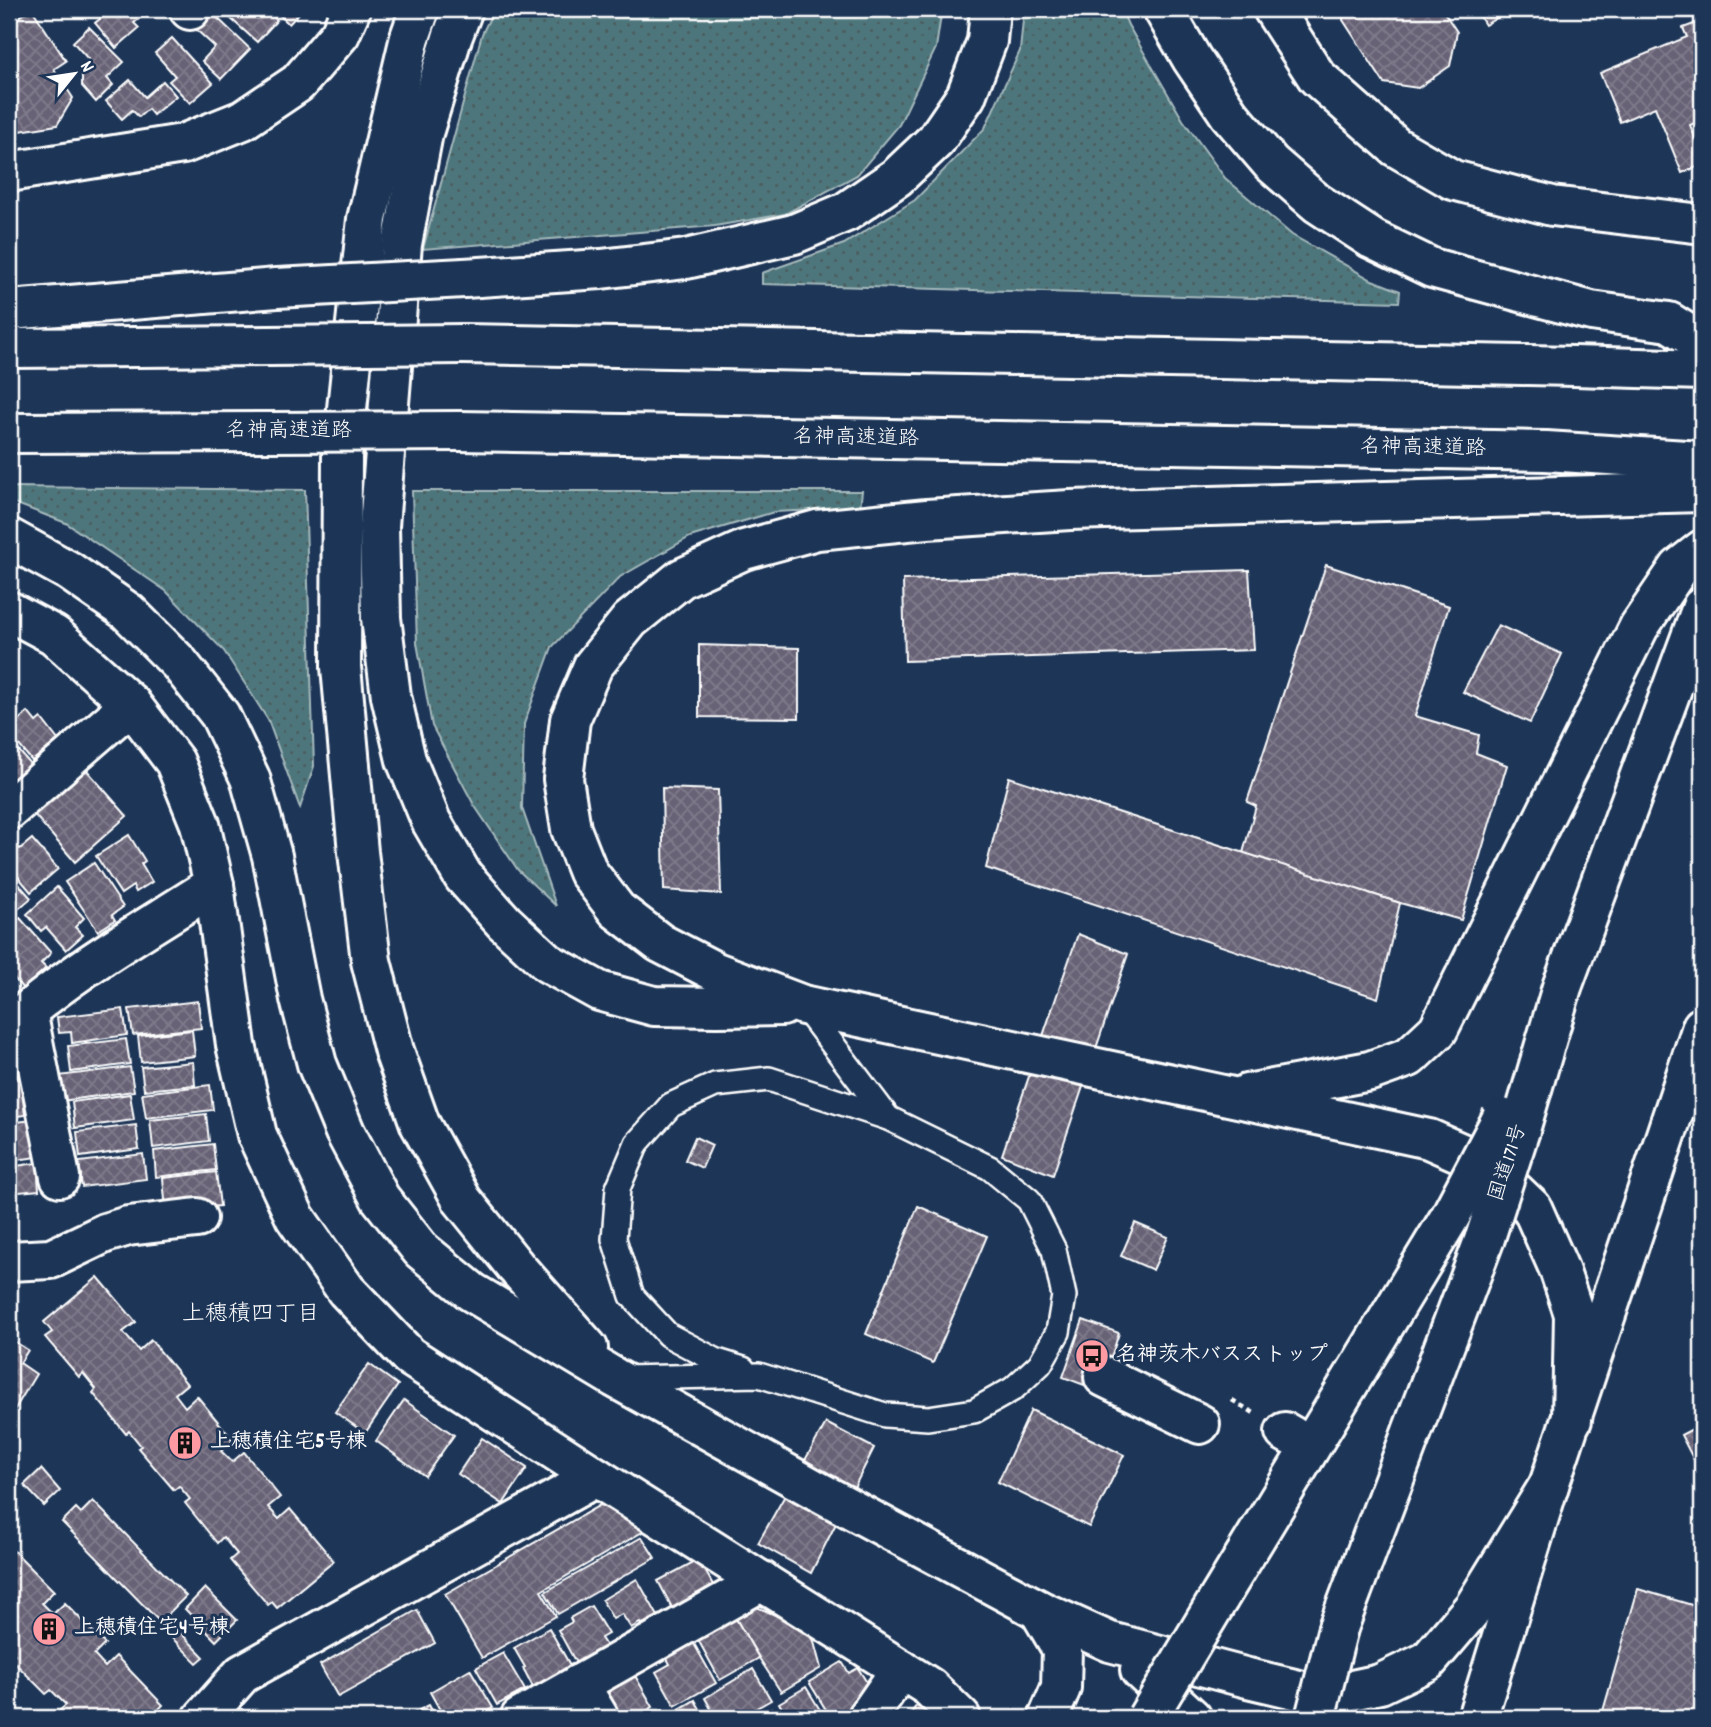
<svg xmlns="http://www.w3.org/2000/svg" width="1711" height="1727" font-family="Dekko,'Klee One',sans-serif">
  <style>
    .grass { fill: url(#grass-dots); stroke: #a6babd; stroke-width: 2 }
    .building { fill: url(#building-cross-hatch); stroke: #fff; stroke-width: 2 }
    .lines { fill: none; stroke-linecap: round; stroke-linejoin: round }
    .lane-casing { stroke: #fff; stroke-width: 28 }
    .street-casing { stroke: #fff; stroke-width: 44 }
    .secondary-casing { stroke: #fff; stroke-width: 44 }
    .highway-casing { stroke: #fff; stroke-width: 44 }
    .path { stroke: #fff; stroke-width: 4.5; stroke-dasharray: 5 5; stroke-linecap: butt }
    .lane { stroke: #1d3557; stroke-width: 23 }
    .street { stroke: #1d3557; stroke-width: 38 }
    .secondary { stroke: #1d3557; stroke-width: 38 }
    .highway { stroke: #1d3557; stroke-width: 38 }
    .highway-bridge-casing { stroke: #fff; stroke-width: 44; stroke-linecap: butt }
    .highway-bridge { stroke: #1d3557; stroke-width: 38 }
    .labels { text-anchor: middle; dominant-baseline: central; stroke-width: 6; stroke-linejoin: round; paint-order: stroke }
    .street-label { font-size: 21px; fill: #fff; stroke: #1d3557 }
    .poi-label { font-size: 21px; font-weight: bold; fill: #fff; stroke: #1d3557; text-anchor: start }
    .neighbourhood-label { font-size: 23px; fill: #fff; stroke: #1d3557 }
  </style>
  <defs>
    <pattern id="grass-dots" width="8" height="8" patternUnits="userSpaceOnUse" patternTransform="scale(1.75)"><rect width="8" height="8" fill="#4d767b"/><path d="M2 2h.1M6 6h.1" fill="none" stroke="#4c5d5f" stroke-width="1.8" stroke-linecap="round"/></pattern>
    <pattern id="building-cross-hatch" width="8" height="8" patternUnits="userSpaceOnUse" patternTransform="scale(1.75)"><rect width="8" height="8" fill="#686276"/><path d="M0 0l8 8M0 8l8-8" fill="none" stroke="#7f7a8b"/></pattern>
  </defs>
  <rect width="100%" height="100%" fill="#1d3557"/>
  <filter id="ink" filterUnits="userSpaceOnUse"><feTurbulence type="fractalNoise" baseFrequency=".0143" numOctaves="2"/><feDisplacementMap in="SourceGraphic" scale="14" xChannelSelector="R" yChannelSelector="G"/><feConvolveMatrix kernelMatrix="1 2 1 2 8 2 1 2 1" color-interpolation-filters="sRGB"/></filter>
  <g filter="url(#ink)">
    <!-- grass -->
    <g class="grass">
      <polygon points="494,9 942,9 936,48 899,125 857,175 785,214 715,226 423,249 482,34"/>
      <polygon points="1024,9 1121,9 1128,25 1183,120 1225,178 1292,235 1372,280 1400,291 1399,302 762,284 762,273 844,244 915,200 985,128 1020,51"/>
      <polygon points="9,487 305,490 314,766 300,808 268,720 224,651 166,591 66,523 9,501"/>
      <polygon points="412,491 862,491 860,508 774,512 690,537 620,577 552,647 524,724 522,808 556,906 518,870 474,805 432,726 417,643"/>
    </g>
    <!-- building -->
    <g class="building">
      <polygon points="32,9 66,61 54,69 73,98 57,125 20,131 9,113 9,23"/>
      <polygon points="112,9 151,9 134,23 139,28 116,48 95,23"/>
      <polygon points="208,9 250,49 221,79 202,61 215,47 191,25"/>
      <polygon points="220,9 264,9 277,20 257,42"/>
      <polygon points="273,9 303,9 289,24"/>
      <polygon points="1344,9 1442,9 1457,32 1450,66 1418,88 1384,83 1343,20"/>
      <polygon points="1475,9 1504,9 1505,13 1485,25"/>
      <polygon points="1702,21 1702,120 1690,125 1702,155 1702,165 1682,173 1655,107 1620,122 1600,73 1687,37 1683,28"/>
      <polygon points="89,27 124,62 107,78 113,85 96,102 82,86 82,66 89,60 73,42"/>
      <polygon points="172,38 213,83 190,103 169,81 175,76 155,53"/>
      <polygon points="130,80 145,97 163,81 176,96 153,115 148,109 139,117 132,110 122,119 106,101"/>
      <polygon points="1326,565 1449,606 1415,716 1479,735 1476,753 1507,765 1461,920 1400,903 1243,853 1256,806 1247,802"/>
      <polygon points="1249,570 1254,650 905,661 903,580"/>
      <polygon points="1498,625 1562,654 1530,723 1463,692"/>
      <polygon points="699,645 799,648 799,718 699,717"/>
      <polygon points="9,701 18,712 9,720"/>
      <polygon points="28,712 36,722 41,718 58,740 32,761 9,733 9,728"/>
      <polygon points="9,739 31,765 9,784"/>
      <polygon points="85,768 127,816 75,862 33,813"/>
      <polygon points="1009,777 1400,903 1378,998 986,868"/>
      <polygon points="662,788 718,790 721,894 664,890"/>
      <polygon points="129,835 145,861 141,864 152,882 136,892 133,886 121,894 96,856"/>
      <polygon points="32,839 58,869 31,892 9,866 9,844 13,840 20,849"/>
      <polygon points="94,863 123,907 112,915 115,920 98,931 65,882"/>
      <polygon points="9,873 31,898 9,917"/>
      <polygon points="57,887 84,918 75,927 83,935 66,950 46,927 41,931 27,914"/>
      <polygon points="20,918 51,953 41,963 46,968 23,989 9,972 9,928"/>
      <polygon points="1078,934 1128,954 1053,1175 1002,1155"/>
      <polygon points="198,1001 201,1028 133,1035 129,1009"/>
      <polygon points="123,1009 127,1035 72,1043 71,1032 59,1033 57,1017"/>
      <polygon points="192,1030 195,1056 141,1062 138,1036"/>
      <polygon points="126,1039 130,1064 71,1072 68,1046"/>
      <polygon points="193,1062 195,1085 144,1090 141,1067"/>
      <polygon points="130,1067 134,1091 61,1101 58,1076"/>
      <polygon points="19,1068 25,1115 9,1117 9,1070"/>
      <polygon points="210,1085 213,1110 146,1118 142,1093"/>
      <polygon points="130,1094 134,1120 75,1128 72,1102"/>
      <polygon points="206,1114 209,1141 153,1148 150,1120"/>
      <polygon points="32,1120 37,1157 9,1161 9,1123"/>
      <polygon points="136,1125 139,1149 80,1157 77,1132"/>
      <polygon points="695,1137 712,1145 702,1168 685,1160"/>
      <polygon points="213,1144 216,1170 156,1177 154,1151"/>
      <polygon points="143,1154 146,1179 82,1187 79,1162"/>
      <polygon points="37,1163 39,1190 9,1193 9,1167"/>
      <polygon points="216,1172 220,1206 166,1211 163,1178"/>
      <polygon points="918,1206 987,1236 933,1363 866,1334"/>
      <polygon points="1135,1223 1168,1237 1153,1270 1121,1256"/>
      <polygon points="98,1277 136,1322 123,1332 139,1351 151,1340 187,1384 175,1394 185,1407 197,1396 233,1440 221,1451 232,1462 244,1452 280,1497 268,1507 279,1519 290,1509 334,1561 277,1608 272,1602 268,1605 230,1560 237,1554 223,1537 217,1543 185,1503 190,1499 179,1486 174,1490 138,1448 141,1446 129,1431 126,1434 93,1393 96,1389 83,1373 79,1377 45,1337 52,1332 44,1322"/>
      <polygon points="1083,1320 1119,1333 1100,1391 1063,1377"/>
      <polygon points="12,1340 28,1350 20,1363 36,1374 9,1419 9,1345"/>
      <polygon points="369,1364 398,1385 365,1433 335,1412"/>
      <polygon points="404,1400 454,1435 425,1476 376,1441"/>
      <polygon points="1031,1410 1124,1455 1089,1527 998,1482"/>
      <polygon points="826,1423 874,1448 811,1573 758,1543"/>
      <polygon points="1702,1424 1702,1471 1700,1472 1681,1435"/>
      <polygon points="482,1438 527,1468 503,1504 458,1474"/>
      <polygon points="41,1469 60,1491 44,1506 24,1485"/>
      <polygon points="93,1501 186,1596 160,1622 62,1522 76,1508 81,1513"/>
      <polygon points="602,1504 644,1531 541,1591 556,1616 482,1658 445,1594"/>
      <polygon points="642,1537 655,1558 558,1614 545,1592"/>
      <polygon points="14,1551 54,1591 42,1603 53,1614 65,1603 105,1644 94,1655 105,1667 116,1656 163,1705 150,1718 66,1718 59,1711 66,1705 51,1690 46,1694 11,1659 15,1654 9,1648 9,1556"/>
      <polygon points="699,1559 719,1596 678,1619 658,1581"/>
      <polygon points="637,1579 658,1616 641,1625 640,1623 631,1628 622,1614 613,1619 602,1600"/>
      <polygon points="205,1588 237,1620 216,1641 185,1609"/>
      <polygon points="1638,1589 1702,1608 1702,1718 1601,1718"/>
      <polygon points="750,1604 811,1631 821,1668 781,1692 759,1658 733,1614"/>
      <polygon points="591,1606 608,1634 601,1638 606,1646 576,1663 558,1630 572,1622 570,1618"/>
      <polygon points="417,1610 435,1643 338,1697 320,1665"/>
      <polygon points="733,1614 759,1658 720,1680 696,1636"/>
      <polygon points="549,1628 571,1667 534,1689 523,1668 525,1667 514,1648"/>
      <polygon points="177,1629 204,1657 197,1663 170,1636"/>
      <polygon points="692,1640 716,1683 675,1706 656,1672 670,1664 665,1655"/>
      <polygon points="503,1653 525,1690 497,1705 476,1668"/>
      <polygon points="842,1662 849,1673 858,1668 872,1691 855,1718 831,1718 809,1682"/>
      <polygon points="630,1667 653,1707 634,1718 616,1718 601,1693"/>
      <polygon points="470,1669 493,1708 476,1718 455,1718 451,1712 444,1717 430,1692"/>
      <polygon points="753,1669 771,1700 739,1718 723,1718 721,1715 716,1718 705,1698"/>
      <polygon points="806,1687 825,1718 783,1718 780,1714 784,1712 779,1703"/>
      <polygon points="695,1700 705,1718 664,1718"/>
      <polygon points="429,1705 436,1718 403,1718"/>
      <polygon points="239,1706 250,1718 227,1718"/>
      <polygon points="916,1706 936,1718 908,1718"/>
      <polygon points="772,1708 777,1718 755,1718"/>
    </g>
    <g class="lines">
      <!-- lane casing -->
      <g class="lane-casing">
        <g id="lane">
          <polyline points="743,1369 717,1361 668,1335 632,1296 614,1239 618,1188 637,1143 671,1105 715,1085 769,1079 888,1118"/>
          <polyline points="624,1378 759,1375 885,1415 928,1418 974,1411 1013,1389 1040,1364 1058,1332 1064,1296 1054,1250 1029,1200 990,1168 888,1118 803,1005"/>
        </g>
      </g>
      <!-- street casing -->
      <g class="street-casing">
        <g id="street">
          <polyline points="189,9 190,10"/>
          <polyline points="9,611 54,635 131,704 175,762 200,824 214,885 236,1045 257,1135 295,1217 346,1290 409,1356 596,1477 929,1687 961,1718"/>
          <polyline points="9,810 131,704"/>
          <polyline points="27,1011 60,1177"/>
          <path d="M9,1027c61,-56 136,-97 205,-142"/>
          <polyline points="9,1261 51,1259 105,1233 128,1226 197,1218"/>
          <polyline points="1104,1377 1200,1424"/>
          <polyline points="1285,1432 1292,1436"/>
          <polyline points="579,1684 598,1716"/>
          <polyline points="203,1718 242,1674 596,1477"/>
          <polyline points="520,1718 762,1581"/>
          <polyline points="867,1718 901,1669"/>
        </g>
      </g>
      <!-- secondary casing -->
      <g class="secondary-casing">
        <g id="secondary">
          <polyline points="1273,9 1317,77 1396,147 1453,180 1552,206 1702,224"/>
          <polyline points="9,172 183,144 243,120 298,83 340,34 351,9"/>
        </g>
      </g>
      <!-- highway casing -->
      <g class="highway-casing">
        <g id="highway">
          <polyline points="420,9 410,37 367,219 342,456 341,667 358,852 371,961 394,1051 420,1124 462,1200 516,1267 588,1348"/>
          <polyline points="463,9 452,38 423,133 402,244 379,526 381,618 391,696 406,760 431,821 463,876 504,922 548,963 599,991 654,1006 717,1007 782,1006"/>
          <polyline points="1163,9 1192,59 1229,114 1271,163 1317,203 1372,239 1432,268 1591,311 1669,322 1702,343"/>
          <polyline points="464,278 601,269 686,259 794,234 846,212 897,177 936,140 966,96 987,41 990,9"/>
          <polyline points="9,310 277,288"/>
          <polyline points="464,344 1574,366 1702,370"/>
          <polyline points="9,348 269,346"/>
          <polyline points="460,431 1546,451 1702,461"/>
          <polyline points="9,433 271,432"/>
          <polyline points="9,538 69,571 128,612 179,663 220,715 250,778 272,856 300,999 317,1064 345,1132 380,1198 421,1250 472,1292 615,1378 814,1489 1039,1610 1110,1642 1248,1678 1324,1696 1380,1684 1428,1661 1474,1607 1549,1485"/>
          <polyline points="1247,1094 1370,1071 1409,1057 1438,1030 1639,627 1679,568 1702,550"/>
          <polyline points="1520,1130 1562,987 1702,607"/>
          <polyline points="1572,1420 1574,1314 1559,1269 1532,1208 1486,1164 1429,1139 803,1005 716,972 660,943 617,910 588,872 571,829 563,779 570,720 593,666 630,620 682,578 744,550 817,530 927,519 1070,510 1702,492"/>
          <polyline points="1219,1598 1450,1217"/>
          <polyline points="1039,1610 1062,1649 1061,1688 1048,1718"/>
          <polyline points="1338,1628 1485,1238"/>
          <polyline points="1140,1670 1192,1718"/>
          <polyline points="1477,1718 1549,1485 1702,1027"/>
        </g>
      </g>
      <!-- path -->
      <polyline class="path" points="1232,1400 1254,1413"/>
      <!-- lane -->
      <use href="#lane" class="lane"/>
      <!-- street -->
      <use href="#street" class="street"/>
      <!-- secondary -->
      <use href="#secondary" class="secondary"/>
      <!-- highway -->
      <use href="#highway" class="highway"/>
      <!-- highway-bridge casing -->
      <g class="highway-bridge-casing">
        <g id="highway-bridge">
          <polyline points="277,288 464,278"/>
          <polyline points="269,346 464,344"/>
          <polyline points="271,432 460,431"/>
          <polyline points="1450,1217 1502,1118"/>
          <polyline points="1485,1238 1520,1130"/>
          <polyline points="1147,1718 1219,1598"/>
          <polyline points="1315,1718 1338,1628"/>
        </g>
      </g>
      <!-- highway-bridge -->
      <use href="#highway-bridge" class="highway-bridge"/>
    </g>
  </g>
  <!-- icons -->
  <defs>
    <g id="bus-disc" transform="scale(1.75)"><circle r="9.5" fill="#ff9aa2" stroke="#1d3557"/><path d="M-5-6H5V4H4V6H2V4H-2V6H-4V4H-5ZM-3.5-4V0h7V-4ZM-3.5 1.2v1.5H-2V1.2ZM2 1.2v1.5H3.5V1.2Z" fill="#111"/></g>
    <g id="building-disc" transform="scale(1.75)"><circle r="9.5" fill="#ff9aa2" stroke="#1d3557"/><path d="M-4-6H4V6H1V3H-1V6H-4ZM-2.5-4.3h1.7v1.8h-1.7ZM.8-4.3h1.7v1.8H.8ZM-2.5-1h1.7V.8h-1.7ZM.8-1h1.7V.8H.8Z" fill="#111"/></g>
  </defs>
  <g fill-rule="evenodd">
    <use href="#bus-disc" x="1092" y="1356"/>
    <use href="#building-disc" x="185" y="1443"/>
    <use href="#building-disc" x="49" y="1629"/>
  </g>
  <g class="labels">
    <!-- street labels -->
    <g class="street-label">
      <text x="289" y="432">名神高速道路</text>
      <text transform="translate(856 439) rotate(1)">名神高速道路</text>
      <text transform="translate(1423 449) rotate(1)">名神高速道路</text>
      <text transform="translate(1509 1163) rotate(-72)">国道171号</text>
    </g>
    <!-- poi labels -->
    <g class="poi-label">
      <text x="1116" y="1356">名神茨木バスストップ</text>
      <text x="210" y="1443">上穂積住宅5号棟</text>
      <text x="74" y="1629">上穂積住宅4号棟</text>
    </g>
    <!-- neighbourhood labels -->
    <g class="neighbourhood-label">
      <text x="251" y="1315">上穂積四丁目</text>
    </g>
  </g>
  <!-- margin -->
  <rect width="1711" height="1727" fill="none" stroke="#1d3557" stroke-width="35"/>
  <rect x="18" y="18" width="1676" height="1692" fill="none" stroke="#fff" stroke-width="2.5" filter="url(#ink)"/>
  <!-- north arrow -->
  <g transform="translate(74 74) rotate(60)" stroke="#1d3557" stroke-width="5" paint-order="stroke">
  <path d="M0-5L12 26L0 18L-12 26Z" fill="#ffffff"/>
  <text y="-10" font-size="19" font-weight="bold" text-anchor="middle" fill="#ffffff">N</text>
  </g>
</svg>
